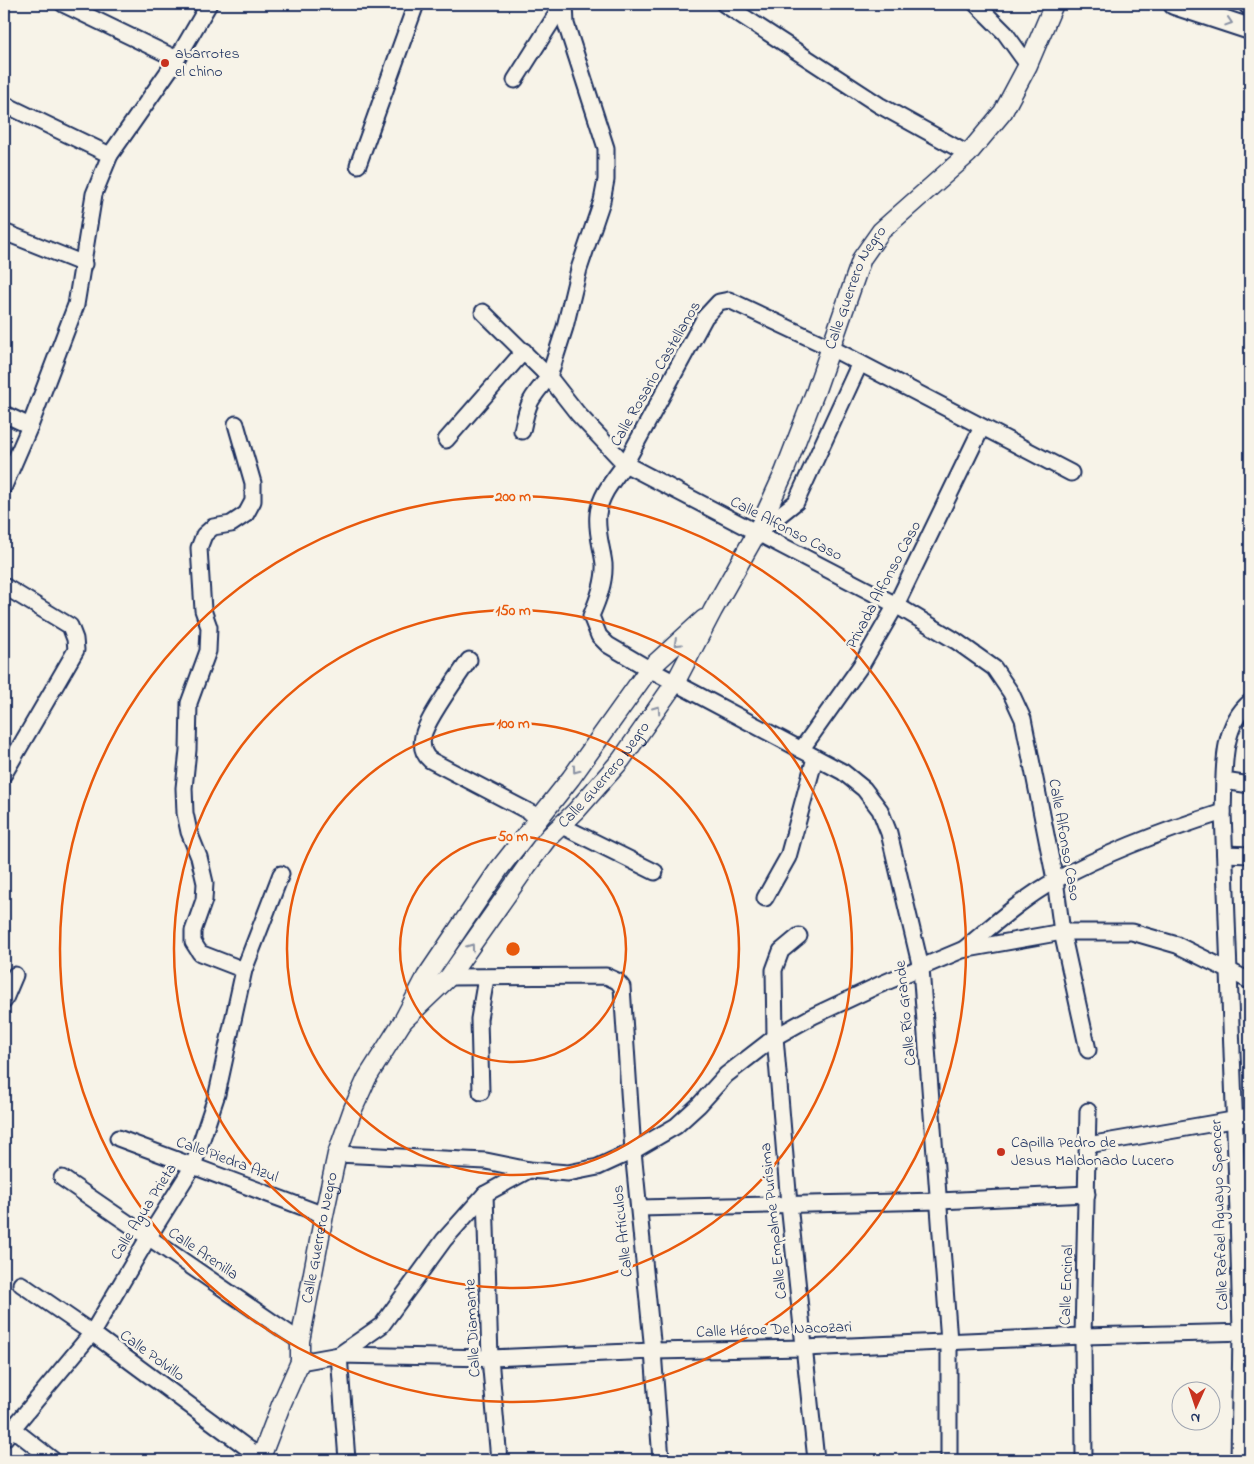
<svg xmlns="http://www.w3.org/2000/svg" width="1254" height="1464" font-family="'Indie Flower',sans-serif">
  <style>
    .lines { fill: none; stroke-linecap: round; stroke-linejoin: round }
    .minor-casing { stroke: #1b2f5e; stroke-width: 19 }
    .tertiary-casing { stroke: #1b2f5e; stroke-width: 21 }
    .secondary-casing { stroke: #1b2f5e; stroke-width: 24 }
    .minor { stroke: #f7f3e8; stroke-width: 15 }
    .tertiary { stroke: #f7f3e8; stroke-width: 18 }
    .secondary { stroke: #f7f3e8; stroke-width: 20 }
    .oneway { stroke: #8991a3 }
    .ring { fill: none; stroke: #e8590c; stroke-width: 2.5 }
    .poi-dot { fill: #c8321e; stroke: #f7f3e8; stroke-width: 2 }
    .labels { text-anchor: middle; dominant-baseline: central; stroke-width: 5; stroke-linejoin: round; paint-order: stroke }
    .poi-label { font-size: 16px; fill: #1b2f5e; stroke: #f7f3e8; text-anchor: start }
    .street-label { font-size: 16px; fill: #1b2f5e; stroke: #f7f3e8 }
    .centre { fill: #e8590c; stroke: #f7f3e8; stroke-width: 2.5 }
    .ring-label { font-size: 15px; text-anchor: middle; font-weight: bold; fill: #e8590c; stroke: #f7f3e8; stroke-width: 5; stroke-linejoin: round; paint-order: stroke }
  </style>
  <rect width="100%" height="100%" fill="#f7f3e8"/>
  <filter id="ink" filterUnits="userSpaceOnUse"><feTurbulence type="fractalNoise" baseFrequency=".02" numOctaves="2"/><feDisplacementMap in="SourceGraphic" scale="10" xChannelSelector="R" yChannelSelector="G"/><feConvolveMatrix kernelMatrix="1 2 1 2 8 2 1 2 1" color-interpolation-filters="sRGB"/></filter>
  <g filter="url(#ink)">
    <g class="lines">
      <!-- minor casing -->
      <g class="minor-casing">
        <g id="minor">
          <polyline points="63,4 177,59"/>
          <polyline points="565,4 566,24 606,148 606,180 602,201 579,269 565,327 549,377 578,414 625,464 896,605 956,641 994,668 1011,693 1023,719 1055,880 1062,932 1088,1050"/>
          <polyline points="724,4 879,105 968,154"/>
          <polyline points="976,4 1005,33 1028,65"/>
          <polyline points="515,80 563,4"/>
          <polyline points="4,104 110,155"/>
          <polyline points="358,165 416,4"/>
          <polyline points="4,232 84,264"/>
          <path d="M483,312l66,65c-19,22 -21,25 -27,54"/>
          <polyline points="4,414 30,426"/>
          <polyline points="236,424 253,483 253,501 246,514 231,524 213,527 204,535 199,548 203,610 209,627 208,651 189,703 188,750 184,788 185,813 189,832 199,857 205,883 204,900 193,931 193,942 200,953 244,970"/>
          <polyline points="446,440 524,351"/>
          <polyline points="4,486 30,426 76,305 94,194 110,155 177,59 209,4"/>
          <polyline points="757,533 796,502 860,363"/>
          <polyline points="4,586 70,626 75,639 76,650 4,774"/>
          <path d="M469,660c-11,17 -42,58 -46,76 -2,10 0,18 7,24l109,57"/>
          <polyline points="801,750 862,664 896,605 982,427"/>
          <polyline points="1224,781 1250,785"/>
          <polyline points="562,826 655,872"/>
          <polyline points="1225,854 1250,855"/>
          <polyline points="765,898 788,857 815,758"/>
          <polyline points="799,936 781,951 774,970 775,1037 789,1204 816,1460"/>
          <path d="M964,949c29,-24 59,-51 92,-69 53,-29 110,-50 167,-68"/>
          <polyline points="449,977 606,976 617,981 622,987 633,1151 653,1351 661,1460"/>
          <polyline points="4,1001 15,975"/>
          <polyline points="481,1092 479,1019 486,978"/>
          <polyline points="118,1138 324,1215"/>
          <polyline points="1088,1145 1250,1117"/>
          <polyline points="337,1154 486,1161 529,1170"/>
          <polyline points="62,1178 300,1341"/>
          <polyline points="485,1194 490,1358 499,1460"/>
          <polyline points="639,1208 939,1201 1087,1194"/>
          <polyline points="21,1284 92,1333 261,1458"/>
          <polyline points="339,1355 382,1325 444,1240 485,1194 529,1170 568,1173 598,1167 633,1151 676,1126 699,1105 726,1075 775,1037 813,1016 879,985 962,950 1062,932 1132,932 1177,945 1250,981"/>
          <polyline points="339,1355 347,1460"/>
          <polyline points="300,1362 339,1355 490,1358 653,1351 804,1348 1083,1336 1250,1332"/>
          <polyline points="4,1422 53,1460"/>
          <polyline points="4,1439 92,1333 148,1238 193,1166 217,1094 244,970 281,874"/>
          <path d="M949,1460v-119l-28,-373 -32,-135 -9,-23 -16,-21 -21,-17 -194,-103 -41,-24 -9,-9 -8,-20c7,-16 14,-34 13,-52 -2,-17 -8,-32 -6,-50 2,-19 16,-35 27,-50l80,-147 14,-15 10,-2 102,48 240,125"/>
          <polyline points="1084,1460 1083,1336 1088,1111"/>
          <path d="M1239,1460l2,-128 -3,-120 -15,-400c2,-36 -4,-84 27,-110"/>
        </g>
      </g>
      <!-- tertiary casing -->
      <g class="tertiary-casing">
        <g id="tertiary">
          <path id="s1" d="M403,1021l46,-44 78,-111 20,-27 29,-28 45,-51 54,-77 38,-73 43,-76 28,-61 32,-83 46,-132 19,-27 87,-77 35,-42 25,-47 26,-61"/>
          <path id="s2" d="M260,1460l21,-55 19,-43v-21l24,-126 13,-61 16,-45 14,-31 36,-57 23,-44 73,-108 72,-91 78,-109 55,-50"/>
        </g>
      </g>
      <!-- secondary casing -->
      <g class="secondary-casing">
        <g id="secondary">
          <polyline points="1174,4 1250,29"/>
          <polyline points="1249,4 1250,4"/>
        </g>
      </g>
      <!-- minor -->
      <use href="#minor" class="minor"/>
      <!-- tertiary -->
      <use href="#tertiary" class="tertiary"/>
      <!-- secondary -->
      <use href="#secondary" class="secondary"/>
    </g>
    <!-- one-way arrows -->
    <defs><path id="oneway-chevron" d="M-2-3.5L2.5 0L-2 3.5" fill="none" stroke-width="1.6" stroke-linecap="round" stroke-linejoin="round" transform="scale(1.25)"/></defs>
    <g class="oneway">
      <use href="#oneway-chevron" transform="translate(1229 22) rotate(18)"/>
      <use href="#oneway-chevron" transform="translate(677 643) rotate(137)"/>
      <use href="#oneway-chevron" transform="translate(657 709) rotate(-55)"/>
      <use href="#oneway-chevron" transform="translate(576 770) rotate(126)"/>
      <use href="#oneway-chevron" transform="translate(471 947) rotate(-54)"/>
    </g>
  </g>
  <!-- distance rings -->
  <g class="ring">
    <circle cx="513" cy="949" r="113"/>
    <circle cx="513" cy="949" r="226"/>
    <circle cx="513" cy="949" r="339"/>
    <circle cx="513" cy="949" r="453"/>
  </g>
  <!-- markers -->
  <g class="poi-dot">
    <circle cx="165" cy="63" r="5"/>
    <circle cx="1001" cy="1152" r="5"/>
  </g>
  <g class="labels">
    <!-- poi labels -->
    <g class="poi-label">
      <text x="175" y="54">abarrotes<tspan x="175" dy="18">el chino</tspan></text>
      <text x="1011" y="1143">Capilla Pedro de<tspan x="1011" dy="18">Jesus Maldonado Lucero</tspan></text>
    </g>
    <!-- street labels -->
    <g class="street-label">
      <text stroke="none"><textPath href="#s1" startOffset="871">Calle Guerrero Negro</textPath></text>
      <text transform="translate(656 374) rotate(-60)">Calle Rosario Castellanos</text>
      <text transform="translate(786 529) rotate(27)">Calle Alfonso Caso</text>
      <text transform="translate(884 585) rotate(-62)">Privada Alfonso Caso</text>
      <text stroke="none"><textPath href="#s1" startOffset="319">Calle Guerrero Negro</textPath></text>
      <text transform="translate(1064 840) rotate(80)">Calle Alfonso Caso</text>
      <text transform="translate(906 1013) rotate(-96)">Calle Río Grande</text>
      <text transform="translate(227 1160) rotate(20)">Calle Piedra Azul</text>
      <text transform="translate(144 1212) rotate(-58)">Calle Agua Prieta</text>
      <text transform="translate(1220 1215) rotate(-92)">Calle Rafael Aguayo Spencer</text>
      <text transform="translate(774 1221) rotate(-96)">Calle Empalme Purísima</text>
      <text transform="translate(623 1231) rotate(-96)">Calle Artículos</text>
      <text stroke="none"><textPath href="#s2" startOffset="232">Calle Guerrero Negro</textPath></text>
      <text transform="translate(203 1254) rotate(34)">Calle Arenilla</text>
      <text transform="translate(1067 1285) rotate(-88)">Calle Encinal</text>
      <text transform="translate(473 1328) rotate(-93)">Calle Diamante</text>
      <text transform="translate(774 1330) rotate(-2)">Calle Héroe De Nacozari</text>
      <text transform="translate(152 1356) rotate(36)">Calle Polvillo</text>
    </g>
  </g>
  <circle cx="513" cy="949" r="8" class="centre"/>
  <g class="ring-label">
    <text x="513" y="501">200 m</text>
    <text x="513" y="615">150 m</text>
    <text x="513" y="728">100 m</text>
    <text x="513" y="841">50 m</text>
  </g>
  <!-- margin -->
  <rect width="1254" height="1464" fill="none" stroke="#f7f3e8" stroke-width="20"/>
  <rect x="10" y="10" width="1234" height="1444" fill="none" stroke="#1b2f5e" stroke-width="2" filter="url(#ink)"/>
  <!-- north arrow -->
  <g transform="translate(1196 1406) rotate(183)"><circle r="24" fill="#f7f3e8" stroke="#9fa5b1"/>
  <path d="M0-4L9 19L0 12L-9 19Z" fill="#c8321e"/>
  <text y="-8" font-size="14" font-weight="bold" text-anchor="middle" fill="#1b2f5e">N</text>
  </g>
</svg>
